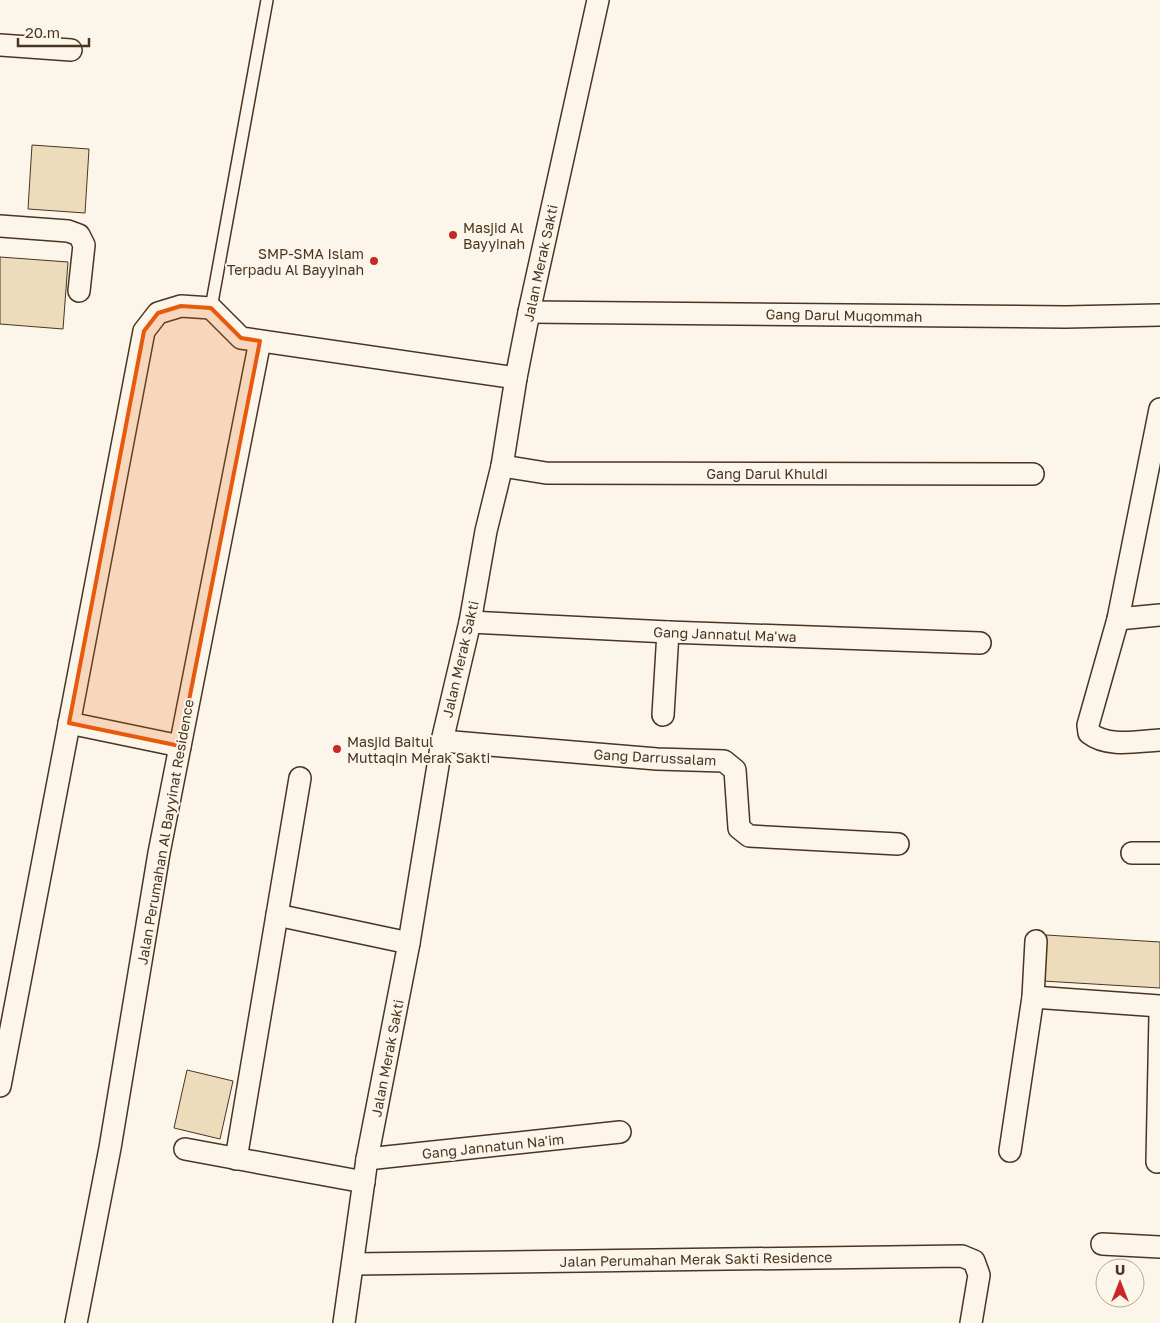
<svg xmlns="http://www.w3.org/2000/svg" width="1160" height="1323" font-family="'Golos Text',sans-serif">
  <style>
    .building { fill: #ecdcbc; stroke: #4a3520 }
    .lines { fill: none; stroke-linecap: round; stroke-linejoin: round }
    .service-casing { stroke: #4a3520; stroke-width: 14 }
    .minor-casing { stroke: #4a3520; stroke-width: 24 }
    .service { stroke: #fbf6e9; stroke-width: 11 }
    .minor { stroke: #fbf6e9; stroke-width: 21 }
    .marked { fill: #e8590c; fill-opacity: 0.2; stroke: #e8590c; stroke-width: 4; stroke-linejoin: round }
    .poi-dot { fill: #c62828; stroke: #fbf6e9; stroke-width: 2 }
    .labels { text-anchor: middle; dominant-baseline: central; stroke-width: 4; stroke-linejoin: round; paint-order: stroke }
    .poi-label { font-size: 14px; fill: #4a3520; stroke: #fbf6e9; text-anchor: start }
    .street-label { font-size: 14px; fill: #4a3520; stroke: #fbf6e9 }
  </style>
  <rect width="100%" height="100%" fill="#fbf6e9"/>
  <!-- building -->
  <g class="building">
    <polygon points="32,145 89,149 85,213 28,209"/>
    <polygon points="0,257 68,262 63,329 0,324"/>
    <polygon points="1046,935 1160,942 1160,988 1043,981"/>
    <polygon points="187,1070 233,1081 220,1139 174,1128"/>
  </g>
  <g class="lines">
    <!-- service casing -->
    <g class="service-casing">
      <polyline id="service" points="211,308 267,0"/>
    </g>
    <!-- minor casing -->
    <g class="minor-casing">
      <g id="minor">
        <polyline points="0,45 71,50"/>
        <polyline points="0,226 68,231 79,235 84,245 79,291"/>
        <polyline points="529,312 1066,317 1160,315"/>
        <path d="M1160,409l-42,210 -30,106 1,8c19,15 49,8 71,7"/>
        <polyline points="502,466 546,473 1033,474"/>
        <polyline points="1118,619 1160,615"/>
        <polyline points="470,622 668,632 980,643"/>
        <polyline points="663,715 668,632"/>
        <polyline points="69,723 180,746"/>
        <polyline points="442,741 657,759 724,761 735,770 739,828 749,836 898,844"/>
        <polyline points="1132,853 1160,853"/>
        <polyline points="277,915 409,943"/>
        <polyline points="1033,997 1160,1006"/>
        <polyline points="0,1086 144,331 158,313 181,306 211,308 241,338 516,378"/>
        <polyline points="185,1149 364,1182"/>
        <polyline points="1010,1151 1033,997 1036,941"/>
        <polyline points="236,1159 300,778"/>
        <polyline points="367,1159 620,1132"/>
        <polyline points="1157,1162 1160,1014"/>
        <polyline points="1102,1244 1160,1247"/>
        <polyline points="353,1264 962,1256 974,1261 979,1275 971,1323"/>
        <polyline points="76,1323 110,1148 159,853 260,341"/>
        <polyline points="344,1323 367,1159 409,943 442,741 470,622 486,531 502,466 516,378 529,312 598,0"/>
      </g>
    </g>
    <!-- service -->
    <use href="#service" class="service"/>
    <!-- minor -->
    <use href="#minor" class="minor"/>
  </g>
  <!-- marked area -->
  <path class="marked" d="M181,306l30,2 30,30 19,3 -80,405 -111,-23 75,-392 14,-18z"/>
  <!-- markers -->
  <g class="poi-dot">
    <circle cx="453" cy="235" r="5"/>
    <circle cx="374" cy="261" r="5"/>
    <circle cx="337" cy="749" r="5"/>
  </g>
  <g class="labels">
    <!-- poi labels -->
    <g class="poi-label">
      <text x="463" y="227">Masjid Al<tspan x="463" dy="16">Bayyinah</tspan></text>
      <text x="364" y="253" text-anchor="end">SMP-SMA Islam<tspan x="364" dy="16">Terpadu Al Bayyinah</tspan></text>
      <text x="347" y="741">Masjid Baitul<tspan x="347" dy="16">Muttaqin Merak Sakti</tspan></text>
    </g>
    <!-- street labels -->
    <g class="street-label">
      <text transform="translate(540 263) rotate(-78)">Jalan Merak Sakti</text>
      <text transform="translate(844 315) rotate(1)">Gang Darul Muqommah</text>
      <text x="767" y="473">Gang Darul Khuldi</text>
      <text transform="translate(725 634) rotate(2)">Gang Jannatul Ma'wa</text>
      <text transform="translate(460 659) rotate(-77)">Jalan Merak Sakti</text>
      <text transform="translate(655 757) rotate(3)">Gang Darrussalam</text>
      <text transform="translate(165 832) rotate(-80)">Jalan Perumahan Al Bayyinat Residence</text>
      <text transform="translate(387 1058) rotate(-79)">Jalan Merak Sakti</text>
      <text transform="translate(493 1146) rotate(-6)">Gang Jannatun Na'im</text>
      <text transform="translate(696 1259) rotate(-1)">Jalan Perumahan Merak Sakti Residence</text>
    </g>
  </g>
  <!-- north arrow -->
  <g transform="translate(1120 1283)"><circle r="24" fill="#fbf6e9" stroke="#b4a999"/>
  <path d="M0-4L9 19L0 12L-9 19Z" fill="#c62828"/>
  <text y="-8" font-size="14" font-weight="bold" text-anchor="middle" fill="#4a3520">U</text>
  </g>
  <!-- scale -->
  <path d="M18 38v8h71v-8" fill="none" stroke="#4a3520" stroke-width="2.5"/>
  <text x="25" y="38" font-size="15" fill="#4a3520" stroke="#fbf6e9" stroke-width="4" paint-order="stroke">20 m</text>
</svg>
